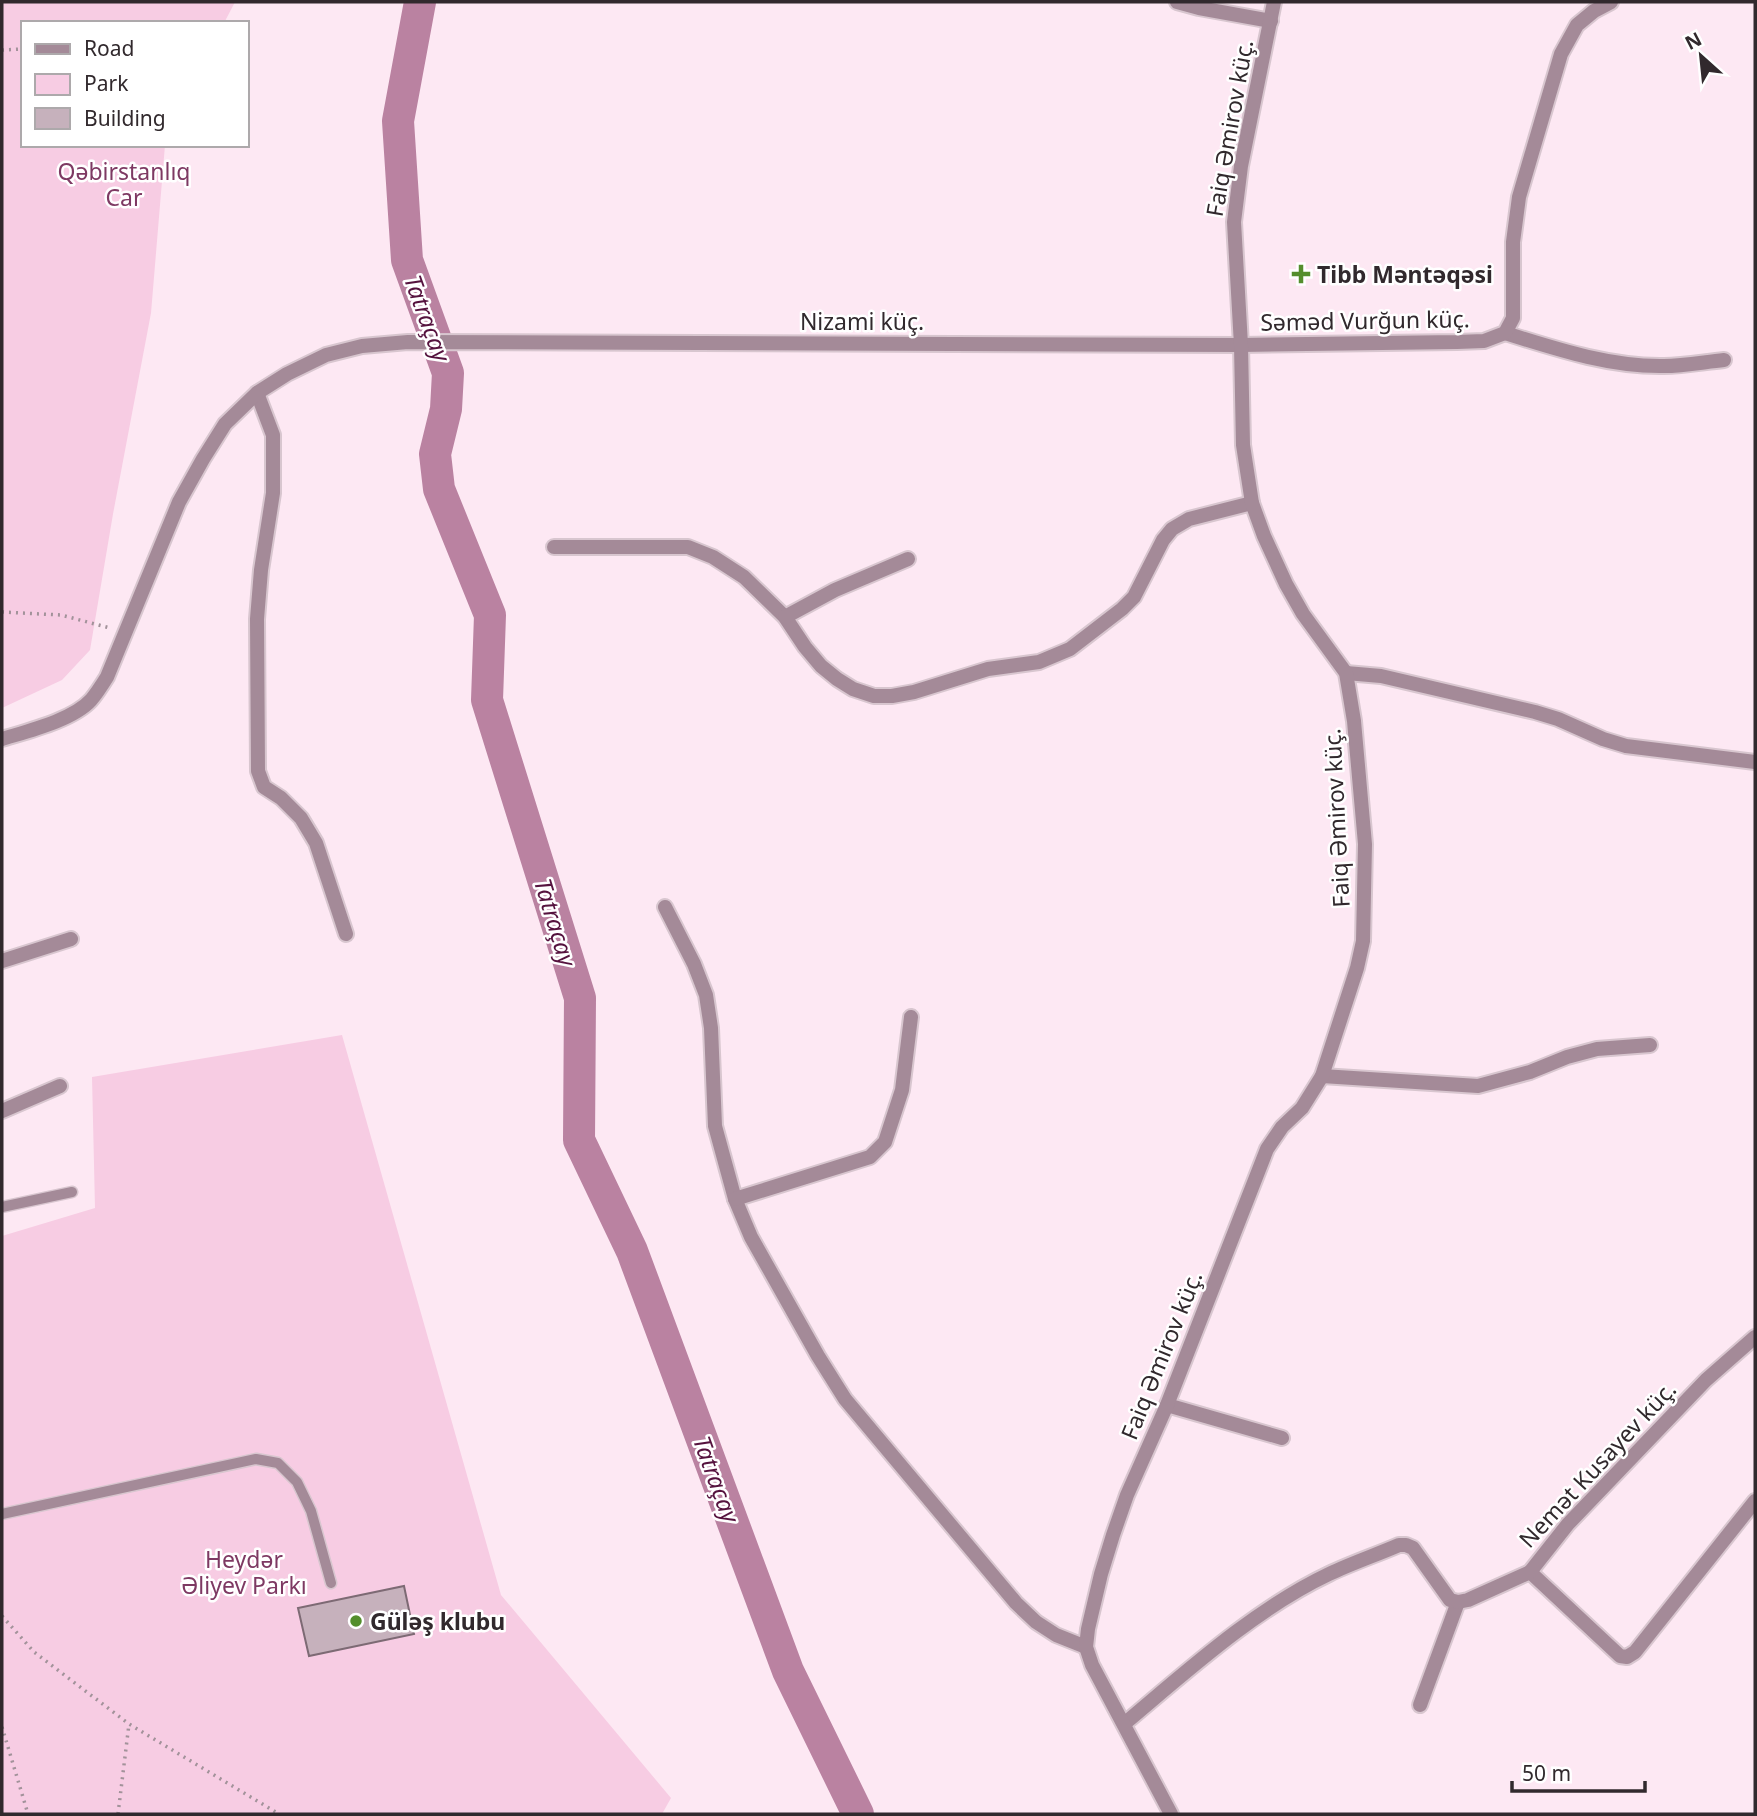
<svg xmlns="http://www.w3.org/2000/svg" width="1757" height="1816" font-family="'Noto Sans',sans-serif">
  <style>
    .green { fill: #f7cce3 }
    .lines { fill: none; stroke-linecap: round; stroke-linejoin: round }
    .river { stroke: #ba82a1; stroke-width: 32 }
    .building { fill: #c6b1bc; stroke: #7d6a74; stroke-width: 2 }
    .service-casing { stroke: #d8c6cf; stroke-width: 13 }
    .minor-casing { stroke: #d8c6cf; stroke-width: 18 }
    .path { stroke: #a2929a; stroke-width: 3.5; stroke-dasharray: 2 5; stroke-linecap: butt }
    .service { stroke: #a48a98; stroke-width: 10 }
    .minor { stroke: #a48a98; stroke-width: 14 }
    .poi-dot { fill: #548e2c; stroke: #fff; stroke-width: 2.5 }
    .labels { text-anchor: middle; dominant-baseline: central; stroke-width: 5; stroke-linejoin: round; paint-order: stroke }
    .street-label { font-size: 23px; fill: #31292d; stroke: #fff }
    .park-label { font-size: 23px; fill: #7e3963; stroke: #fff }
    .poi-label { font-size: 23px; font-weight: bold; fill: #31292d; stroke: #fff; text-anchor: start }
    .water-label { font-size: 24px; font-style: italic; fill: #55123e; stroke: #fff }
  </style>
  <rect width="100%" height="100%" fill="#fde8f3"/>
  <!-- green -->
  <g class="green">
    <polygon points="2,2 235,2 224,23 23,23 23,145 165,145 151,313 113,514 90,650 62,680 2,708"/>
    <polygon points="342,1035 501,1595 671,1798 662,1814 2,1814 2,1236 95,1208 92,1077"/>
  </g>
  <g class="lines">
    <!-- river -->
    <polyline class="river" points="420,2 398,121 407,260 448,373 446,409 435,454 439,489 490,615 487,700 580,998 579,1140 632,1251 788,1671 858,1814"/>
  </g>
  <!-- building -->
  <polygon class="building" points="404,1586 414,1634 309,1656 298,1608"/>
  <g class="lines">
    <!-- service casing -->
    <g class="service-casing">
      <g id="service">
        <polyline points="2,1207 72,1192"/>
        <polyline points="2,1514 256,1459 278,1463 297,1482 311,1511 331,1583"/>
      </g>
    </g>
    <!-- minor casing -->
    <g class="minor-casing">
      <g id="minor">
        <polyline points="1177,2 1199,8 1271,21"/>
        <path d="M1505,333c51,16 105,34 159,33 20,0 40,-4 60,-6"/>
        <polyline points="257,393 273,435 273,493 261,570 257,619 258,771 264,787 281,798 301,818 316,843 346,934"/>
        <polyline points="554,547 688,547 713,557 744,577 785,617 805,647 821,666 837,679 853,689 874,696 892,696 914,692 988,669 1039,662 1070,649 1122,609 1134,597 1163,540 1172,529 1189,519 1252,503"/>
        <polyline points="785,617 835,590 908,559"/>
        <polyline points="1346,673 1381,676 1535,712 1558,719 1603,739 1626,746 1755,762"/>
        <path d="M2,739c26,-8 71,-19 89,-39 6,-7 11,-15 16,-23l72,-175 24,-43 22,-35 32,-31 30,-19 39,-19 36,-9 46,-4 833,3 216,-3 27,-1 21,-8 8,-15v-76l6,-45 42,-143 16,-29 17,-14 17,-9"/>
        <polyline points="665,907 694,964 706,995 711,1028 715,1126 735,1199 751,1237 818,1356 845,1399 1016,1603 1036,1622 1056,1635 1086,1647"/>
        <polyline points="2,961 71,939"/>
        <polyline points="1322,1076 1478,1086 1530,1072 1567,1057 1597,1049 1650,1045"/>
        <polyline points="2,1111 60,1086"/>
        <polyline points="735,1199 870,1157 885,1142 902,1090 911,1017"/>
        <polyline points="1167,1405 1282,1438"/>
        <polyline points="1530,1572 1620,1656 1627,1657 1635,1652 1755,1501"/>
        <polyline points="1420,1705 1458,1602"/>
        <path d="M1124,1724c62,-52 131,-115 205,-150 23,-11 47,-19 70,-29h7l7,3 37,52 8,2 10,-2 62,-28 38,-48 138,-144 49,-43"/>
        <polyline points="1171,1814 1092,1665 1086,1647 1088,1629 1101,1574 1113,1535 1127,1495 1167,1405 1267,1149 1282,1127 1302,1108 1322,1076 1357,968 1363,941 1365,844 1354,721 1346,673 1303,614 1286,584 1264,536 1252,503 1243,445 1241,345 1234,222 1241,166 1274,2"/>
      </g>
    </g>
    <!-- path -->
    <g class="path">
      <polyline points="2,50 23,49"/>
      <polyline points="2,612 61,615 110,628"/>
      <polyline points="2,1616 34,1652 129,1724 279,1814"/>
      <polyline points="2,1727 28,1814"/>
      <polyline points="118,1814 129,1724"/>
    </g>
    <!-- service -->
    <use href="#service" class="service"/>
    <!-- minor -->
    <use href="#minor" class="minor"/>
  </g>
  <!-- markers -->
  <g class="poi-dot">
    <path d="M1297.5 263.5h7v7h7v7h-7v7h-7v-7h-7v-7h7z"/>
    <circle cx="356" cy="1621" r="7"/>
  </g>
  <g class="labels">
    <!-- street labels -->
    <g class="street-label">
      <text transform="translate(1229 128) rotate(-80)">Faiq Əmirov küç.</text>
      <text transform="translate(1365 320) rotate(-1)">Səməd Vurğun küç.</text>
      <text x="862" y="321">Nizami küç.</text>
      <text transform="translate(1336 818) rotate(-93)">Faiq Əmirov küç.</text>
      <text transform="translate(1161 1355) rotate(-68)">Faiq Əmirov küç.</text>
      <text transform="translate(1597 1464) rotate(-47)">Nemət Kusayev küç.</text>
    </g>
    <!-- park labels -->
    <g class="park-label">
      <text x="124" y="171">Qəbirstanlıq<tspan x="124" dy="26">Car</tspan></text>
      <text x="244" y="1559">Heydər<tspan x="244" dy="26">Əliyev Parkı</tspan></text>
    </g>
    <!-- poi labels -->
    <g class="poi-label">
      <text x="1317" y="274">Tibb Məntəqəsi</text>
      <text x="370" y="1621">Güləş klubu</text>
    </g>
    <!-- water labels -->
    <g class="water-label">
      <text transform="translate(428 318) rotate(70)">Tatraçay</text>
      <text transform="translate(556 922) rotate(73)">Tatraçay</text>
      <text transform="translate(717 1479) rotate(70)">Tatraçay</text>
    </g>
  </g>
  <!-- border -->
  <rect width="1757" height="1816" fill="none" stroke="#31292d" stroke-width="7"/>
  <!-- legend -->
  <rect x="21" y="21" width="228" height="126" fill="#ffffff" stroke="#ada9ab" stroke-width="2"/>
  <rect x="35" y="44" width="35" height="10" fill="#a48a98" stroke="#ada9ab" stroke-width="2"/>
  <text x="84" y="56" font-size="21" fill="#31292d">Road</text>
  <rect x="35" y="74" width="35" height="21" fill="#f7cce3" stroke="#ada9ab" stroke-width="2"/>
  <text x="84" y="91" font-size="21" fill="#31292d">Park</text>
  <rect x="35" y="108" width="35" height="21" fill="#c6b1bc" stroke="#ada9ab" stroke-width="2"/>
  <text x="84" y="126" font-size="21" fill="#31292d">Building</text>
  <!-- north arrow -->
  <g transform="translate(1701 56) rotate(333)" stroke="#ffffff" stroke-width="5" paint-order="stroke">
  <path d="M0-5L12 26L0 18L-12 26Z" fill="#31292d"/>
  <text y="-10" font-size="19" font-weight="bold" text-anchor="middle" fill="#31292d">N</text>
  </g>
  <!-- scale -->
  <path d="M1512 1781v10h133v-10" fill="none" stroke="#31292d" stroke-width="3.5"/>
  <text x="1522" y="1781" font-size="21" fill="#31292d" stroke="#ffffff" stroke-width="5" paint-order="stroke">50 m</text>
</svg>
